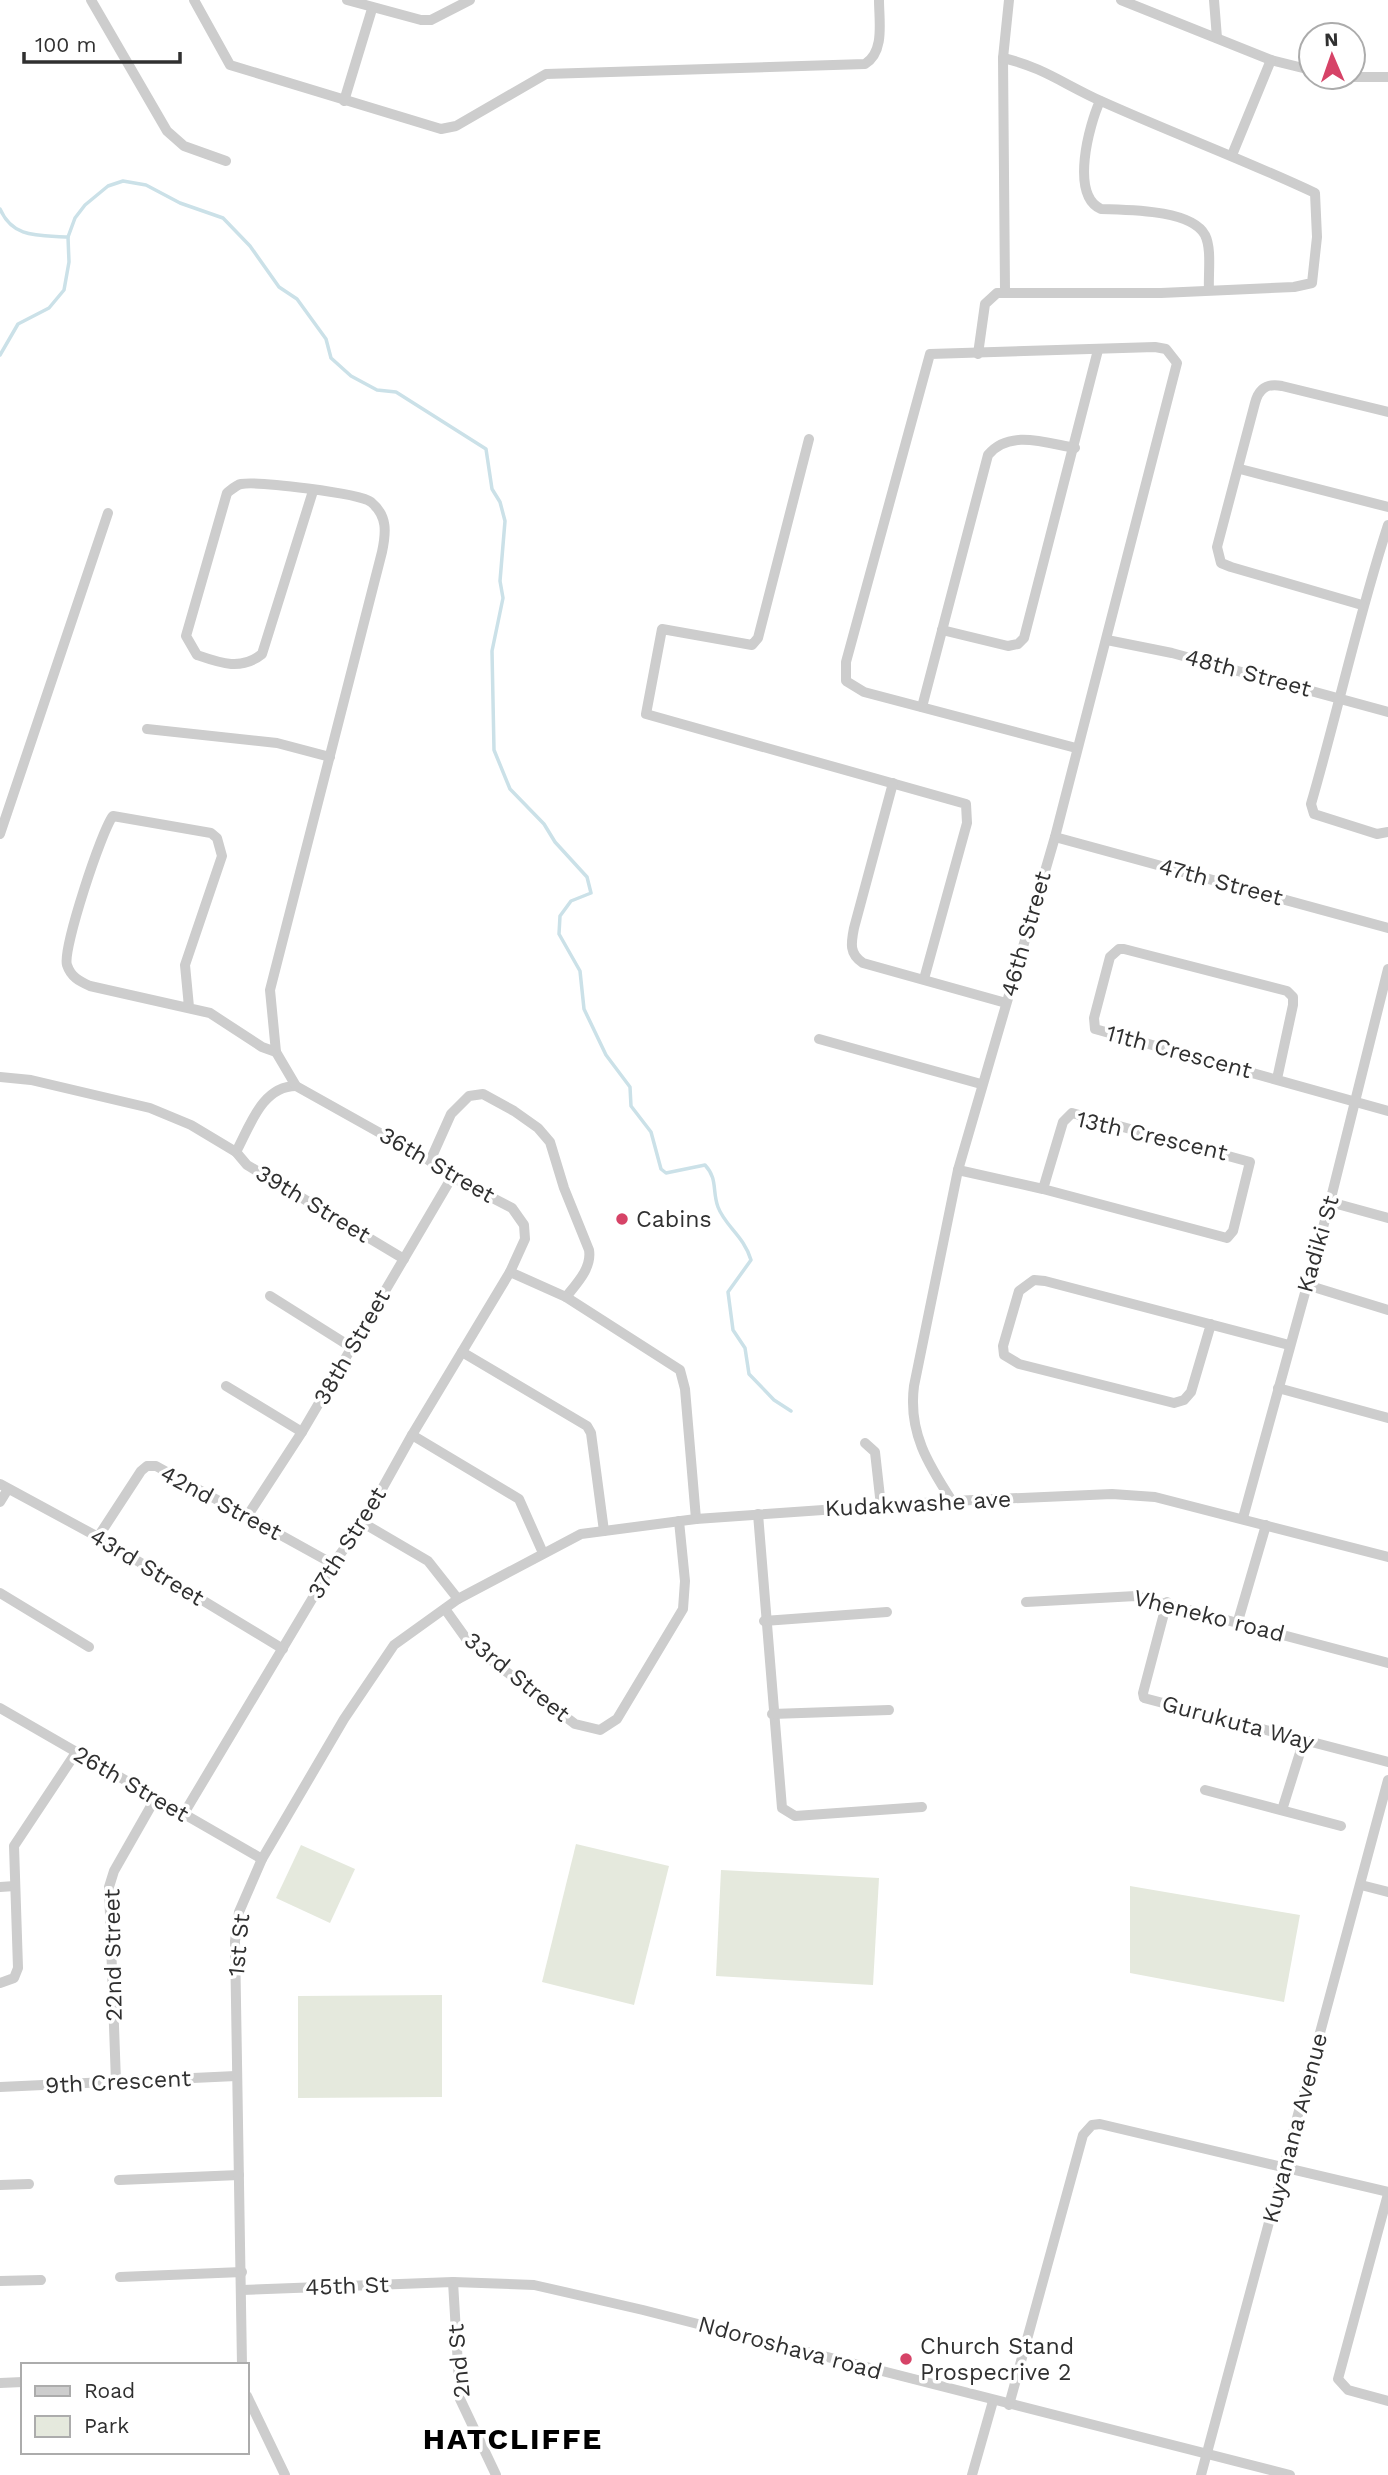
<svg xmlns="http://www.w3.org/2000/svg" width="1388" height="2475" font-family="'Work Sans',sans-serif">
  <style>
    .green { fill: #e5e9dd }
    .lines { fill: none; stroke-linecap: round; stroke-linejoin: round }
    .stream { stroke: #cbe1e8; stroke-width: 3.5 }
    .street { stroke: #cdcdcd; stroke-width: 10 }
    .poi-dot { fill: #d64367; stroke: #fff; stroke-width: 2.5 }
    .labels { text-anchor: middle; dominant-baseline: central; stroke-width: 7; stroke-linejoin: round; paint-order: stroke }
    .street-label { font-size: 23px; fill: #303030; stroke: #fff }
    .poi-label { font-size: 23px; fill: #303030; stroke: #fff; text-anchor: start }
    .district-label { font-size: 30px; font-weight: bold; letter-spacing: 2px; fill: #000; stroke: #fff }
  </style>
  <rect width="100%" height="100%" fill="#fff"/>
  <!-- green -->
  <g class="green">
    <polygon points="576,1844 669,1866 634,2005 542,1982"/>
    <polygon points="301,1845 355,1869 330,1923 276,1898"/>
    <polygon points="721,1870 879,1878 873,1985 716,1976"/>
    <polygon points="1130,1886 1300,1915 1284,2002 1130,1973"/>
    <polygon points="442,1995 442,2097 298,2098 298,1996"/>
  </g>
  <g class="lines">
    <!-- stream -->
    <g class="stream">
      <path d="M0,209c13,30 39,26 68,28"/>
      <path d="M0,355l18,-31 31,-16 15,-18 5,-28 -1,-25 7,-19 10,-13 23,-19 15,-5 23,4 34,18 43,15 27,28 29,41 18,12 29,40 5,19 20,18 26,14 19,2 90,57 6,40 8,13 5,19 -5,60 3,17 -11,53 2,99 16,39 34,35 11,18 32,35 4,16 -20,8 -11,15 -1,18 21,37 4,38 22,46 24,32 1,19 20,26 10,37 5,4 39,-8c13,14 7,26 13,42 7,19 26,29 33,53l-23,32 5,38 12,18 4,26 25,26 17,11"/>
    </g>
    <!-- street -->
    <g class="street">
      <polyline points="91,0 167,131 184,146 226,161"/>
      <path d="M194,0l36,65 211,64 15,-3 90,-52 319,-10c20,-12 14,-43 14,-64"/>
      <polyline points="347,0 421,20 431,20 470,0"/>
      <polyline points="1121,0 1271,60 1311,70"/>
      <polyline points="1214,0 1217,38"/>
      <polyline points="1353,77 1388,77"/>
      <polyline points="344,101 372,9"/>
      <path d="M1100,101c-11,24 -30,94 1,108 25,1 90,0 104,26 7,14 3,39 4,55"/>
      <polyline points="1232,155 1271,60"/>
      <polyline points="1005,291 1003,58 1009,0"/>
      <path d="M978,354l7,-50 12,-11h164l133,-6 18,-4 5,-46 -2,-44c-70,-33 -143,-60 -214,-92 -36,-16 -58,-34 -98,-43"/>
      <polyline points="809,439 758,638 752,645 662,629 646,714 966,804 967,823 924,979"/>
      <polyline points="1240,469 1388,507"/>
      <path d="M1388,525c-30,92 -50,186 -77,279l3,10 63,20 11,-2"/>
      <path d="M1362,605l-131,-38 -10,-4 -4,-16 38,-144c4,-15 12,-20 27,-17l106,26"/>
      <polyline points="942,630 1008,646 1018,644 1024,638 1098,350"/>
      <polyline points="1107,640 1172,653 1388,712"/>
      <path d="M922,707l66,-252c21,-26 58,-12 87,-7"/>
      <polyline points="147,729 277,743 330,757"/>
      <path d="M893,783l-39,145c-3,15 -5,26 9,35l143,40"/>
      <polyline points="0,834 108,513"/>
      <polyline points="1055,837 1388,928"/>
      <path d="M189,1007l-4,-42 37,-109 -5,-18 -6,-5 -98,-17c-11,13 -51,134 -46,149 4,12 12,16 23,21l120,27 52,34 14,5"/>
      <polyline points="819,1039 981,1084"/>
      <polyline points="0,1077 31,1080 150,1108 191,1125 236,1152"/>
      <polyline points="1277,1079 1293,1005 1293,997 1287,991 1124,949 1119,949 1110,957 1094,1018 1095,1029 1388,1111"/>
      <path d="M296,1086c-34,0 -46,40 -60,66l11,13 157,94"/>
      <path d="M430,1161l21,-47 18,-18 14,-2 31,17 24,17 12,14 14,46 25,62c3,18 -12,33 -23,47"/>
      <polyline points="958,1170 1043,1189 1227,1238 1233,1231 1250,1162 1072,1113 1063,1122 1043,1189"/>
      <polyline points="1330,1202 1388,1218"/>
      <polyline points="510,1272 566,1297 680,1370 685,1389 696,1519"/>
      <polyline points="1307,1285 1388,1310"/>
      <polyline points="270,1296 351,1347"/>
      <polyline points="1211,1324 1191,1392 1184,1400 1174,1403 1019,1364 1004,1355 1003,1346 1019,1291 1034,1280 1045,1281 1289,1345"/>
      <polyline points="462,1352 587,1426 591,1433 604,1531"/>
      <polyline points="226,1386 302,1432"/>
      <polyline points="1278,1388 1388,1418"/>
      <polyline points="412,1435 519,1499 543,1553"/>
      <polyline points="865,1443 875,1452 881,1506"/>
      <polyline points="0,1484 98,1537 283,1649"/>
      <path d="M952,1501c-24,-37 -44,-69 -38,-115l44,-216 97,-333 122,-474 -11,-14 -11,-2 -225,7 -84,308v19l18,11 212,56"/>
      <polyline points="0,1502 8,1489"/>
      <polyline points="758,1514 782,1808 795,1816 922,1807"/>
      <polyline points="248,1515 302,1432 452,1177"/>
      <polyline points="1243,1518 1330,1202 1388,969"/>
      <polyline points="363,1523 428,1561 458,1599"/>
      <polyline points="98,1537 141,1471 147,1466 156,1466 333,1564"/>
      <polyline points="0,1593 89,1647"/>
      <polyline points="1026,1602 1136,1596 1388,1663"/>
      <polyline points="1167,1602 1143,1693 1144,1698 1388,1762"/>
      <polyline points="445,1609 470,1644 575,1724 600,1730 617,1719 683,1609 685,1581 679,1521"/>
      <polyline points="764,1621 887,1612"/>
      <polyline points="1238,1621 1266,1525"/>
      <polyline points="0,1708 262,1859"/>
      <polyline points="772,1714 889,1710"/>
      <polyline points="1205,1790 1341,1826"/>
      <polyline points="1282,1810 1304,1740"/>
      <path d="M183,1815l150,-251 30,-41 49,-88 98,-163 15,-33 -1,-14 -12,-17 -60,-31 -22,-16 -134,-75 -20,-34 -6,-62 112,-438c4,-19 6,-36 -11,-50 -12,-9 -113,-21 -130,-18 -5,1 -10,6 -14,9l-41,143 11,19c23,8 44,16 65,-1l51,-163"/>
      <polyline points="1361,1885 1388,1892"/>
      <polyline points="0,1887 15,1886"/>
      <polyline points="0,1983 14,1978 18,1968 14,1846 77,1751"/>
      <polyline points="116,2082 109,1887 114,1871 155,1799"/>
      <polyline points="0,2087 236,2076"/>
      <polyline points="119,2180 239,2175"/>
      <polyline points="0,2185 29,2184"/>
      <polyline points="1388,2194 1338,2379 1348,2390 1388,2401"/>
      <polyline points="120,2277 242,2272"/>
      <polyline points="0,2281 41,2280"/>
      <polyline points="453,2282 460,2399 496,2475"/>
      <polyline points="242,2290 453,2282 534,2285 643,2310 1290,2475"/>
      <polyline points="242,2365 235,1941 239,1912 262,1859 344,1719 394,1645 458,1599 581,1534 696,1519 952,1501 1112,1494 1155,1497 1388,1557"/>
      <polyline points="0,2383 23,2382"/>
      <polyline points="247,2396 285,2475"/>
      <polyline points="1009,2405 1083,2135 1092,2125 1100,2124 1388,2192"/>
      <polyline points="972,2475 993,2401"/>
      <polyline points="1201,2475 1388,1780"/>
    </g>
  </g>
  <!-- markers -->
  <g class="poi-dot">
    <circle cx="622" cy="1219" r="7"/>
    <circle cx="906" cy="2359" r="7"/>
  </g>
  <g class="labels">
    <!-- street labels -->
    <g class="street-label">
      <text transform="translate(1248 673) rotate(15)">48th Street</text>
      <text transform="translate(1221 882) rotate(15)">47th Street</text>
      <text transform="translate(1026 934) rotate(-74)">46th Street</text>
      <text transform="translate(1179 1052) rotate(15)">11th Crescent</text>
      <text transform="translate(1152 1136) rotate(13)">13th Crescent</text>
      <text transform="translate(437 1165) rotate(30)">36th Street</text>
      <text transform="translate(313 1204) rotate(31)">39th Street</text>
      <text transform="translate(1318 1244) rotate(-74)">Kadiki St</text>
      <text transform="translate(352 1347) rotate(-60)">38th Street</text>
      <text transform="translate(221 1503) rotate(28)">42nd Street</text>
      <text transform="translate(918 1504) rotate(-3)">Kudakwashe ave</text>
      <text transform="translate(347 1543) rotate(-58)">37th Street</text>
      <text transform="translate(147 1567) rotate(31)">43rd Street</text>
      <text transform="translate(1209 1616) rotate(14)">Vheneko road</text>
      <text transform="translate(517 1677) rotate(39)">33rd Street</text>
      <text transform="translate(1238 1723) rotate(15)">Gurukuta Way</text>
      <text transform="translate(131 1784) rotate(30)">26th Street</text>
      <text transform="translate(239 1945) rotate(-85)">1st St</text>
      <text transform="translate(113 1955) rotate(-91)">22nd Street</text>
      <text transform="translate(118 2082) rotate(-3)">9th Crescent</text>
      <text transform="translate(1295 2128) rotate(-75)">Kuyanana Avenue</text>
      <text transform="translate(347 2286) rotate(-2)">45th St</text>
      <text transform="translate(790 2348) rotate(15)">Ndoroshava road</text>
      <text transform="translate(459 2361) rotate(-95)">2nd St</text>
    </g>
    <!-- poi labels -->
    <g class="poi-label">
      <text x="636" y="1219">Cabins</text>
      <text x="920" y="2346">Church Stand<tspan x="920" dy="26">Prospecrive 2</tspan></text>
    </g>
    <!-- district labels -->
    <g class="district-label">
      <text x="513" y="2438">HATCLIFFE</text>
    </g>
  </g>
  <!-- legend -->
  <rect x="21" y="2363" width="228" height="91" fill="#ffffff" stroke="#acacac" stroke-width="2"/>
  <rect x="35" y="2386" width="35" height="10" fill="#cdcdcd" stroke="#acacac" stroke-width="2"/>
  <text x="84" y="2398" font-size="21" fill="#303030">Road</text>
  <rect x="35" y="2416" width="35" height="21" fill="#e5e9dd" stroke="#acacac" stroke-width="2"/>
  <text x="84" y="2433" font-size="21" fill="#303030">Park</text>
  <!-- north arrow -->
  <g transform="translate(1332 56) rotate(358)"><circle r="33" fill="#ffffff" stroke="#acacac" stroke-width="2"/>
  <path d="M0-5L12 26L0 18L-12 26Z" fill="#d64367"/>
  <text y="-10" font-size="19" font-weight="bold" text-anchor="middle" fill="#303030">N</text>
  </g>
  <!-- scale -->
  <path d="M24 52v10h156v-10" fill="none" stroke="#303030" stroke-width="3.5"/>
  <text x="35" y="52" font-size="21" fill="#303030" stroke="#ffffff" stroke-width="5" paint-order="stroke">100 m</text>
</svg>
